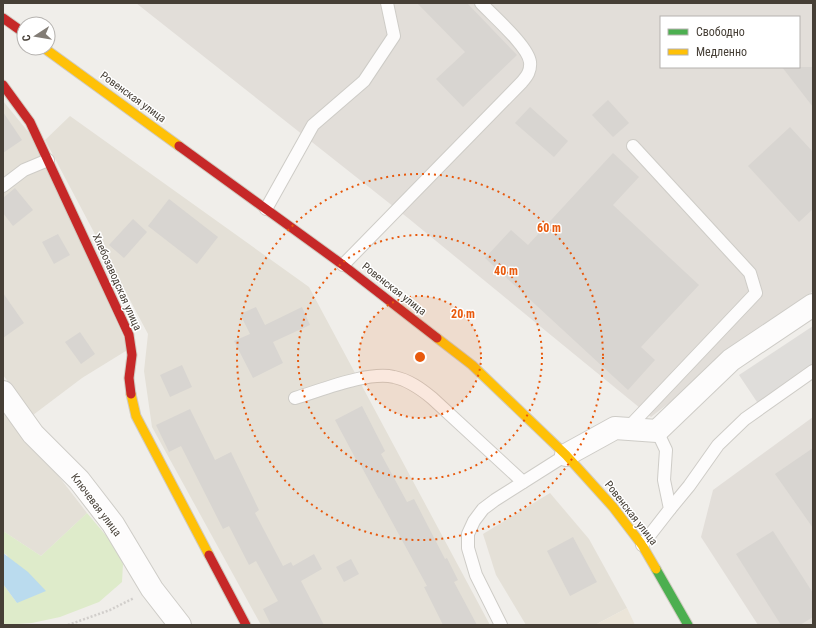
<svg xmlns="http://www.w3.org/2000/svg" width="816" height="628" font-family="'Roboto Condensed',sans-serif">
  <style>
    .residential { fill: #e4e0d7 }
    .industrial { fill: #e2ded9; fill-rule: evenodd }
    .education { fill: #ebe5d9 }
    .green { fill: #deebca }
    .parking { fill: #dfddda }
    .water { fill: #badbee }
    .building { fill: #d8d5d1 }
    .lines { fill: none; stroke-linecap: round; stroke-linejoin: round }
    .lane-casing { stroke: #ceccc7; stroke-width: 14 }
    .street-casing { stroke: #ceccc7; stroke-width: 24 }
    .fast-casing { stroke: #d0cbc1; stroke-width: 11 }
    .slow-casing { stroke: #d0cbc1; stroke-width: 11 }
    .jam-casing { stroke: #d0cbc1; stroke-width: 11 }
    .path { stroke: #d1cecb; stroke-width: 2.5; stroke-dasharray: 2 2; stroke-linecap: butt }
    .lane { stroke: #fdfcfc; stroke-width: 12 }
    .street { stroke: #fdfcfc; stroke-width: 22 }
    .fast { stroke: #4caf50; stroke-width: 9 }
    .slow { stroke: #ffc107; stroke-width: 9 }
    .jam { stroke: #c62828; stroke-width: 9 }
    .ring { fill: none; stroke: #e8590c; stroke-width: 2; stroke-dasharray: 2 4 }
    .labels { text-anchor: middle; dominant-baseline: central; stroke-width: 3; stroke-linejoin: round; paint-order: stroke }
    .street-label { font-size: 11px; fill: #463f36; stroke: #fff }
    .centre { fill: #e8590c; stroke: #fff; stroke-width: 2 }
    .ring-label { font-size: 12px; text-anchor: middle; font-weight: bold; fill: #e8590c; stroke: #fff; stroke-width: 3; stroke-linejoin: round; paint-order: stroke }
  </style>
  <rect width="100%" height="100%" fill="#f0eeea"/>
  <!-- residential -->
  <g class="residential">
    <polygon points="3,101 34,139 129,349 82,378 33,415 3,375"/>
    <polygon points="70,116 309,287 490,625 261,625 152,427 144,371 148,334 45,140"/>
    <polygon points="3,404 87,513 41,556 3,531"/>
    <polygon points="550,493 589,539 627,608 595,625 526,625 496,575 483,534"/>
  </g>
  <!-- industrial -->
  <g class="industrial">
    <path d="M136,3h677v288l-162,126 -243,-199zM661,17h138v50h-138z"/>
    <polygon points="813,417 813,625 758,625 701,537 713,490"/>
  </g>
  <!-- education -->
  <polygon class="education" points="627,608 635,625 595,625"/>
  <!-- green -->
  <polygon class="green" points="87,513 114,545 123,564 122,582 99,602 60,617 32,623 3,625 3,584 17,603 7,555 3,553 3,531 41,556"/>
  <!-- parking -->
  <polygon class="parking" points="813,326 813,378 763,411 739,375"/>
  <!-- water -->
  <polygon class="water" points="3,553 28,572 46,591 17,603 3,584"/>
  <!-- building -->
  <g class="building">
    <polygon points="417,3 467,3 517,55 463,107 436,79 465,52"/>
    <polygon points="782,67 813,67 813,107"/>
    <polygon points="608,100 629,123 613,137 592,115"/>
    <polygon points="530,107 568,141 554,157 515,123"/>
    <polygon points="3,112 22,140 3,153"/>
    <polygon points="790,127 813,152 813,209 799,222 748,166"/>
    <polygon points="613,153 639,177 613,205 699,285 641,347 655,360 628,390 485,258 511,230 528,245"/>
    <polygon points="15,188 33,210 13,226 3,213 3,198"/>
    <polygon points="169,199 218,237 197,264 148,226"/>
    <polygon points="133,219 147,232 124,258 109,245"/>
    <polygon points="58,234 70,255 54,264 42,242"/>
    <polygon points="3,293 24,323 3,338"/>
    <polygon points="256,307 265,325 302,307 310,325 273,342 283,363 253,378 234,341 250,334 240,314"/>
    <polygon points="80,332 95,354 81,364 65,342"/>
    <polygon points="182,365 192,387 170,397 160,375"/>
    <polygon points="362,406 385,451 381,454 407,502 414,499 445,559 447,558 458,580 454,582 477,625 443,625 424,587 427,586 379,498 379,499 360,464 359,465 335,420"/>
    <polygon points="190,409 215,460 231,452 259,510 255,513 283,566 291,562 293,566 314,554 322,569 301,581 324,625 271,625 263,609 278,601 256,561 249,565 229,526 223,529 181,446 169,452 156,425"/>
    <polygon points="813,448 813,528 775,474"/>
    <polygon points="773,531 813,593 813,617 800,625 781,625 736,554"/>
    <polygon points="573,537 597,582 570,596 547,551"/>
    <polygon points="351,559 359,574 344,582 336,567"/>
  </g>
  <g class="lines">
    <!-- lane casing -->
    <g class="lane-casing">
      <g id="lane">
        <polyline points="3,186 24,170 48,160"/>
        <polyline points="266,209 313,125 364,81 394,36 387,3"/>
        <path d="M343,265l179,-183c5,-6 9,-11 8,-20 -2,-16 -37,-46 -49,-59"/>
        <path d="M295,398c27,-8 73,-27 99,-21 15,3 27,12 38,21l91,84"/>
        <polyline points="627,429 756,293 750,273 633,146"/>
        <polyline points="670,509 689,486 718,445 745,419 813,371"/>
        <polyline points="642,545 670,509 664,480 666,450 657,431"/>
        <polyline points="501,625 476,575 468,548 468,534 474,521 483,509 495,500 566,455"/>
      </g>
    </g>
    <!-- street casing -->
    <g class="street-casing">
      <g id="street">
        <polyline points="3,392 33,434 79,480 113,524 152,589 180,625"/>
        <polyline points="566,455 615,428 657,431 731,360 813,305"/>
      </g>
    </g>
    <!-- fast casing -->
    <g class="fast-casing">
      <polyline id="fast" points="656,569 688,625"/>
    </g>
    <!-- slow casing -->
    <g class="slow-casing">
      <g id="slow">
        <polyline points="44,48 179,146"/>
        <polyline points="437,338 472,365 566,455 613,507 642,545 656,569"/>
        <polyline points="131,394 136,416 209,555"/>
      </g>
    </g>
    <!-- jam casing -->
    <g class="jam-casing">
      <g id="jam">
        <polyline points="3,18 24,33"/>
        <polyline points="3,85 30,122 129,335 132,355 129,378 131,394"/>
        <polyline points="179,146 343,265 437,338"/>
        <polyline points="209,555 246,625"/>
      </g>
    </g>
    <!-- path -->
    <polyline class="path" points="68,625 110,610 134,598"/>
    <!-- lane -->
    <use href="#lane" class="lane"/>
    <!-- street -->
    <use href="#street" class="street"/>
    <!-- fast -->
    <use href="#fast" class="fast"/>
    <!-- slow -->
    <use href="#slow" class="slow"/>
    <!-- jam -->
    <use href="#jam" class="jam"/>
  </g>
  <!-- distance rings -->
  <circle cx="420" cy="357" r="61" fill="#e8590c" fill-opacity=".12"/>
  <g class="ring">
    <circle cx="420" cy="357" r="61"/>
    <circle cx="420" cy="357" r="122"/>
    <circle cx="420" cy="357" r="183"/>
  </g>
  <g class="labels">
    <!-- street labels -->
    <g class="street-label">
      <text transform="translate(133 97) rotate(36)">Ровенская улица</text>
      <text transform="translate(117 282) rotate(66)">Хлебозаводская улица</text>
      <text transform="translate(394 289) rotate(38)">Ровенская улица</text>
      <text transform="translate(96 505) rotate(53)">Ключевая улица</text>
      <text transform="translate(631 513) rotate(52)">Ровенская улица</text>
    </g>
  </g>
  <circle cx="420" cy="357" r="6" class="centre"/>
  <g class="ring-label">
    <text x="549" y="232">60 m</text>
    <text x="506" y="275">40 m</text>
    <text x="463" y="318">20 m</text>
  </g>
  <!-- border -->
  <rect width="816" height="628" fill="none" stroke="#463f36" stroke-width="8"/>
  <!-- legend -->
  <rect x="660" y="16" width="140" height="52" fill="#ffffff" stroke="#b5b2af"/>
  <rect x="668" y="29" width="20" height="6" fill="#4caf50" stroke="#b5b2af"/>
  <text x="696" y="36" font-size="12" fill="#463f36">Свободно</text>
  <rect x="668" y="49" width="20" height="6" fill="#ffc107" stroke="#b5b2af"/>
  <text x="696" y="56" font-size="12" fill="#463f36">Медленно</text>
  <!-- north arrow -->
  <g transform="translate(36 36) rotate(258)"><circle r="19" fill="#ffffff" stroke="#b5b2af"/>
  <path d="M0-3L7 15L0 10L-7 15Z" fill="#827c75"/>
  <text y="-6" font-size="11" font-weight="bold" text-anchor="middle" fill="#463f36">С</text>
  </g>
</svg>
